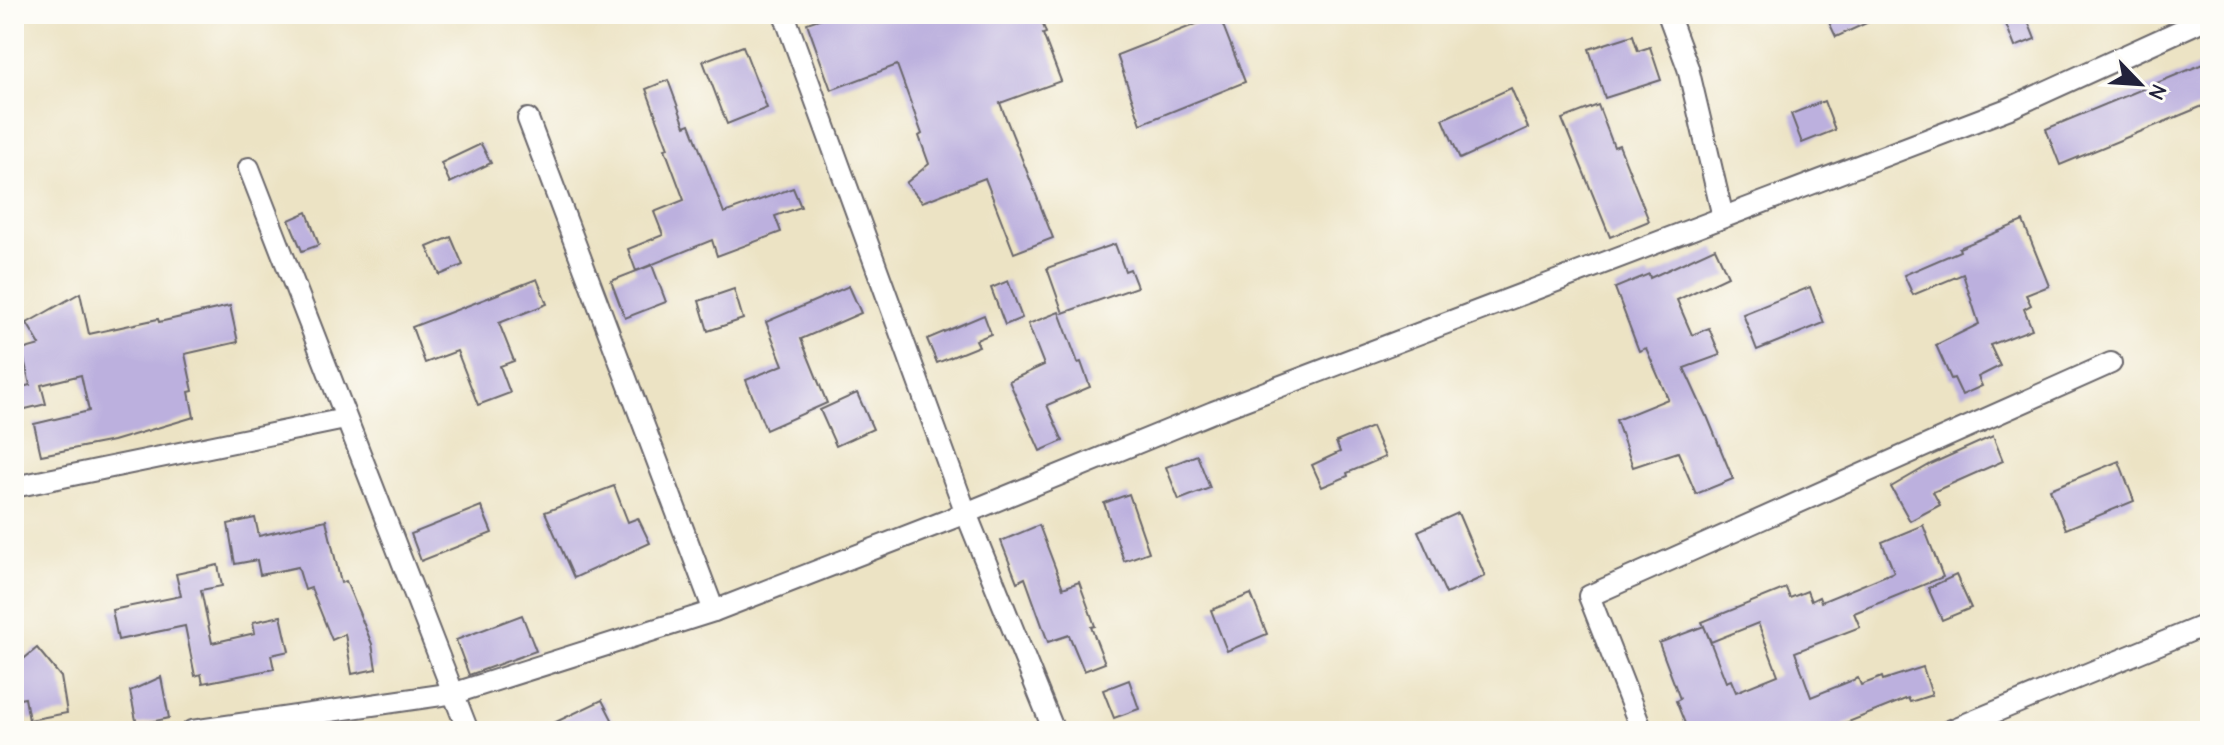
<svg xmlns="http://www.w3.org/2000/svg" width="2224" height="745" font-family="'Comic Neue',sans-serif">
  <style>
    .building { fill: #bcb0de }
    .lines { fill: none; stroke-linecap: round; stroke-linejoin: round }
    .minor-casing { stroke: #69666b; stroke-width: 24 }
    .minor { stroke: #fff; stroke-width: 20 }
  </style>
  <rect width="100%" height="100%" fill="#fdfcf7"/>
  <filter id="ink" filterUnits="userSpaceOnUse"><feTurbulence type="fractalNoise" baseFrequency=".0125" numOctaves="2"/><feDisplacementMap in="SourceGraphic" scale="16" xChannelSelector="R" yChannelSelector="G"/><feConvolveMatrix kernelMatrix="1 2 1 2 8 2 1 2 1" color-interpolation-filters="sRGB"/></filter>
  <filter id="wash" filterUnits="userSpaceOnUse"><feTurbulence type="fractalNoise" baseFrequency=".006" numOctaves="4" result="noise"/><feDisplacementMap in="SourceGraphic" scale="32" xChannelSelector="R" yChannelSelector="G"/><feGaussianBlur stdDeviation="1.8" result="paint"/><feColorMatrix in="noise" values="0 0 0 0 0 0 0 0 0 0 0 0 0 0 0 0 0 1.4 0 .05"/><feComposite in="paint" operator="in"/></filter>
  <g filter="url(#wash)">
    <rect width="100%" height="100%" fill="#ece3c4"/>
    <g id="blocks">
      <!-- building -->
      <g class="building">
        <polygon points="833,14 1039,14 1046,33 1043,34 1061,81 1000,103 1053,238 1014,253 985,178 922,202 906,183 929,164 919,136 922,134 897,65 831,90 807,23"/>
        <polygon points="1825,14 1886,14 1836,37"/>
        <polygon points="2002,14 2025,14 2035,39 2015,47"/>
        <polygon points="1219,15 1245,82 1141,124 1117,55"/>
        <polygon points="1633,35 1638,51 1650,47 1661,80 1605,98 1589,49"/>
        <polygon points="743,46 767,108 727,124 703,61"/>
        <polygon points="2210,61 2210,103 2060,165 2046,129"/>
        <polygon points="668,80 685,126 690,124 724,213 793,188 801,207 775,216 781,232 717,256 712,240 636,271 628,249 663,235 654,212 684,200 665,149 668,148 646,89"/>
        <polygon points="1511,88 1528,128 1460,159 1443,119"/>
        <polygon points="1824,101 1835,130 1802,143 1791,114"/>
        <polygon points="1598,105 1614,147 1619,145 1649,221 1610,237 1562,119"/>
        <polygon points="481,144 491,163 450,183 441,163"/>
        <polygon points="307,212 319,245 302,251 289,220"/>
        <polygon points="2023,221 2049,286 2026,295 2031,305 2024,309 2032,329 1990,345 2000,366 1978,377 1982,386 1962,395 1954,378 1951,379 1936,345 1979,324 1963,274 1913,295 1904,275 1960,251 1959,248"/>
        <polygon points="451,237 463,265 440,275 427,247"/>
        <polygon points="1115,244 1125,271 1130,269 1137,287 1063,313 1047,268"/>
        <polygon points="1715,248 1728,276 1677,300 1692,335 1709,328 1720,355 1684,368 1706,416 1707,416 1733,479 1696,494 1678,452 1633,467 1616,420 1668,399 1646,348 1639,351 1615,288 1649,274 1650,278"/>
        <polygon points="652,265 666,302 625,318 611,281"/>
        <polygon points="537,279 547,304 499,323 514,361 500,366 510,393 478,405 457,351 425,363 412,327"/>
        <polygon points="1008,281 1022,318 1005,325 991,288"/>
        <polygon points="849,286 861,313 801,339 827,403 766,430 746,380 783,365 766,322"/>
        <polygon points="1810,287 1824,323 1757,350 1743,314"/>
        <polygon points="734,289 743,319 708,331 699,301"/>
        <polygon points="80,293 89,334 158,319 159,322 230,306 238,342 185,354 193,391 189,392 194,417 113,441 41,455 34,424 89,411 81,375 41,385 46,404 17,411 14,389 30,385 22,350 40,345 27,323"/>
        <polygon points="1059,312 1078,363 1081,362 1090,387 1047,405 1063,441 1040,451 1009,381 1044,365 1028,324"/>
        <polygon points="984,315 991,334 976,340 979,346 937,363 927,339"/>
        <polygon points="857,393 873,429 836,446 820,410"/>
        <polygon points="1372,427 1385,457 1347,473 1348,476 1322,487 1312,465 1340,452 1336,442"/>
        <polygon points="1993,436 2003,461 1933,492 1940,505 1910,521 1891,487 1931,464"/>
        <polygon points="1197,455 1210,488 1179,500 1166,467"/>
        <polygon points="2119,461 2134,501 2066,529 2050,489"/>
        <polygon points="614,486 628,522 638,518 650,543 574,578 545,512"/>
        <polygon points="1129,494 1149,552 1124,561 1104,503"/>
        <polygon points="481,506 492,533 421,561 411,534"/>
        <polygon points="1458,513 1485,576 1446,594 1418,531"/>
        <polygon points="255,518 259,536 326,520 341,583 346,581 372,644 376,669 352,674 345,634 332,640 311,588 305,590 298,567 260,575 257,560 235,564 228,524"/>
        <polygon points="1039,525 1063,588 1079,582 1095,626 1091,627 1105,663 1084,671 1069,635 1048,642 1025,578 1017,582 1001,541"/>
        <polygon points="1923,525 1943,577 1854,613 1860,627 1795,652 1811,697 1858,678 1861,685 1882,677 1883,680 1923,667 1932,695 1910,702 1908,698 1826,731 1688,731 1676,701 1680,699 1659,643 1704,626 1726,682 1731,680 1736,692 1778,675 1758,623 1711,642 1702,622 1786,588 1790,598 1807,591 1811,601 1819,597 1821,602 1894,572 1882,542"/>
        <polygon points="218,565 222,586 201,590 212,643 255,633 253,622 281,616 289,651 271,655 274,669 203,683 201,674 195,676 185,626 118,640 112,610 181,596 176,574"/>
        <polygon points="1956,575 1971,608 1942,620 1928,588"/>
        <polygon points="1251,594 1267,634 1227,651 1211,610"/>
        <polygon points="522,615 536,651 469,675 456,640"/>
        <polygon points="37,648 61,677 67,713 29,720 25,698 14,700 14,667"/>
        <polygon points="161,677 169,718 137,725 130,691"/>
        <polygon points="1129,680 1139,709 1114,718 1103,690"/>
        <polygon points="602,700 618,731 537,731"/>
      </g>
    </g>
  </g>
  <g filter="url(#ink)">
    <use href="#blocks" fill-opacity="0" stroke="#69666b" stroke-width="2"/>
    <g class="lines">
      <!-- minor casing -->
      <g class="minor-casing">
        <g id="minor">
          <polyline points="784,14 966,513 1054,731"/>
          <polyline points="1668,14 1688,68 1723,217"/>
          <polyline points="528,119 714,611"/>
          <polyline points="249,168 468,731"/>
          <polyline points="14,487 345,419"/>
          <polyline points="192,731 455,693 714,611 966,513 1213,412 2010,108 2210,17"/>
          <polyline points="1642,731 1589,596 2111,363"/>
          <polyline points="1949,731 2210,623"/>
        </g>
      </g>
      <!-- minor -->
      <use href="#minor" class="minor"/>
    </g>
  </g>
  <!-- margin -->
  <rect width="2224" height="745" fill="none" stroke="#fdfcf7" stroke-width="48"/>
  <!-- north arrow -->
  <g transform="translate(2140 84) rotate(115)" stroke="#fdfcf7" stroke-width="6" paint-order="stroke">
  <path d="M0-6L14 30L0 20L-14 30Z" fill="#22223b"/>
  <text y="-12" font-size="22" font-weight="bold" text-anchor="middle" fill="#22223b">N</text>
  </g>
</svg>
